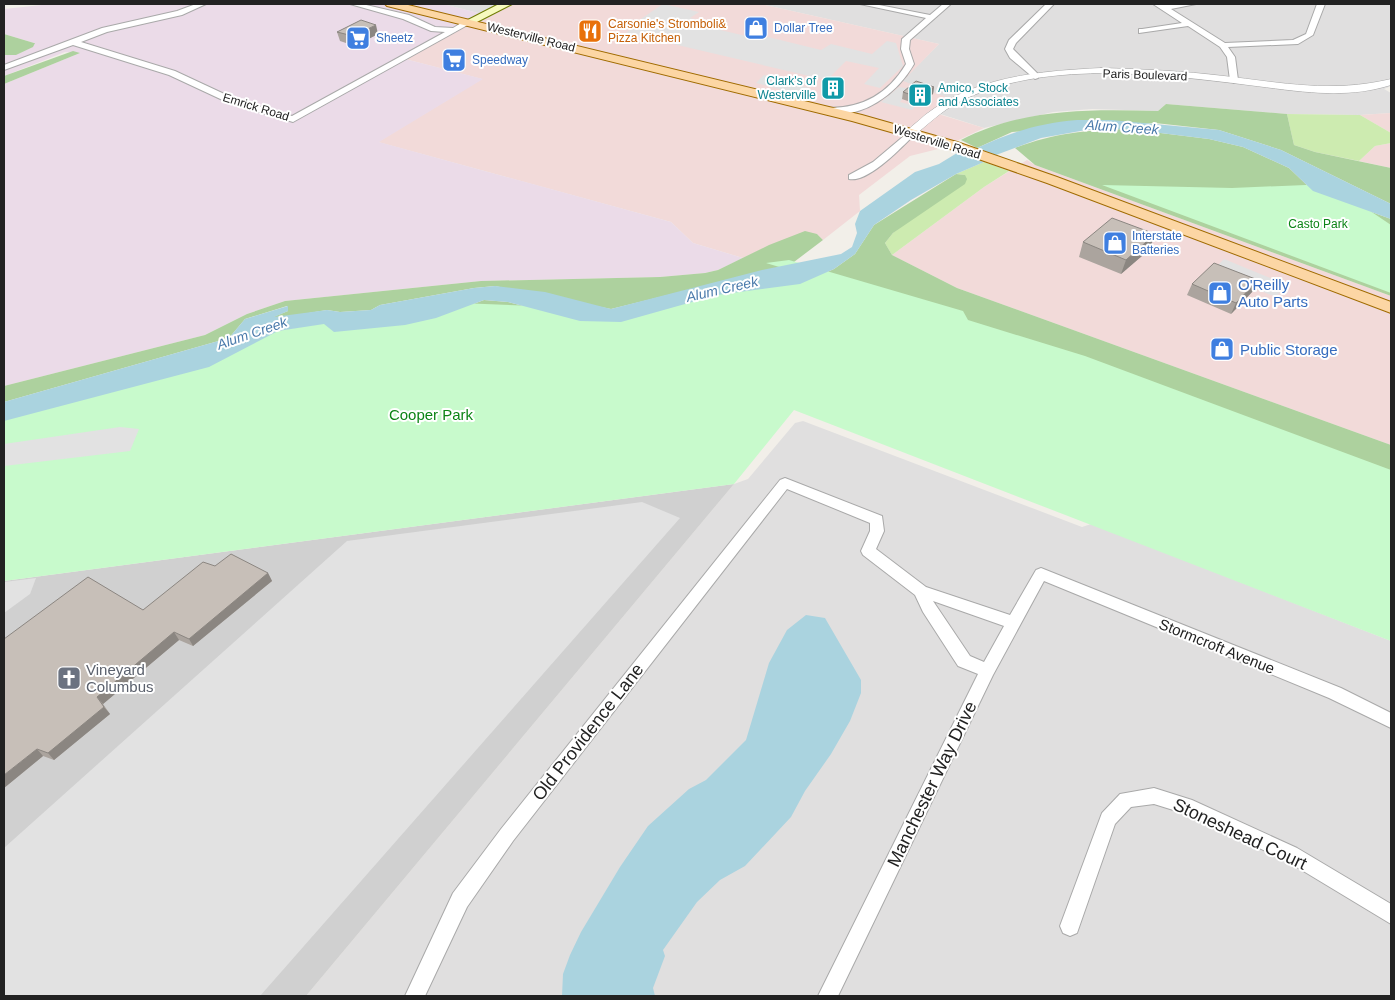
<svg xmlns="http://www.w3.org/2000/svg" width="1395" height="1000" font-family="Helvetica,sans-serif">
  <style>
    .residential { fill: #e0dfdf }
    .commercial { fill: #f2dad9 }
    .industrial { fill: #ebdbe8 }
    .religious { fill: #d0d0d0 }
    .grass { fill: #cdebb0 }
    .forest { fill: #add19e }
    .park { fill: #c8facc }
    .parking { fill: #e2e2e2 }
    .water { fill: #aad3df }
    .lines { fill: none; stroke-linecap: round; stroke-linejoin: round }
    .minor-casing { stroke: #a9a9a9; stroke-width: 2 }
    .tertiary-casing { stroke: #a9a9a9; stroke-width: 1 }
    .secondary-casing { stroke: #707d05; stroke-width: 2 }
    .primary-casing { stroke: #a06b00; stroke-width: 2 }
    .minor { fill: #fff; fill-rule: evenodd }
    .tertiary { fill: #fff; fill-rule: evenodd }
    .secondary { fill: #f7fabf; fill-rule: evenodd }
    .primary { fill: #fcd6a4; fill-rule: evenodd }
    .wall { fill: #aba49e }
    .shaded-wall { fill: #8b8681 }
    .building { fill: #c7bfb8; stroke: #8b8681 }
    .labels { text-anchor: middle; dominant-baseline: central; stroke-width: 4; stroke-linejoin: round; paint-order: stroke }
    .far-food-label { font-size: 12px; fill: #c56008; stroke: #fff; text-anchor: start }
    .far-shop-label { font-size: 12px; fill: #366cbe; stroke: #fff; text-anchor: start }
    .far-street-label { font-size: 12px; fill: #222; stroke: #fff }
    .far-culture-label { font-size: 12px; fill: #0d838f; stroke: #fff; text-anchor: end }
    .far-park-label { font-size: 12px; fill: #0c8416; stroke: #fff }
    .far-water-label { font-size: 14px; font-style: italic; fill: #4a7aab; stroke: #fff }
    .shop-label { font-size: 15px; fill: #366cbe; stroke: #fff; text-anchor: start }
    .park-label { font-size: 15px; fill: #0c8416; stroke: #fff }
    .street-label { font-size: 15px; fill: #222; stroke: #fff }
    .worship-label { font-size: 15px; fill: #5b616d; stroke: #fff; text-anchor: start }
    .near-street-label { font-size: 18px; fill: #222; stroke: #fff }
  </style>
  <rect width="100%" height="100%" fill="#f2efe9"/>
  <!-- residential -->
  <g class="residential">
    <polygon points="443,4 512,4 486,15"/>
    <polygon points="761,4 1391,4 1391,86 1384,89 1391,93 1391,113 1360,115 1287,114 1166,104 1158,111 1092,109 1053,112 984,128 934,112 902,81 939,44"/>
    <polygon points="803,421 1082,527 1091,524 1391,641 1391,996 306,996 734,484 748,479 795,423"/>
  </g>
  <!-- commercial -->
  <g class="commercial">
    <polygon points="512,4 761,4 939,44 903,81 954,100 935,113 984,128 942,148 910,156 859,195 860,211 823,240 817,234 770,245 743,258 693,243 671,222 378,142 482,79 405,59 486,15"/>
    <polygon points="1391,113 1391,133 1360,115"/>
    <polygon points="1391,143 1391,168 1359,161 1375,146"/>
    <polygon points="1027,160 1035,165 1391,296 1391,445 957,288 892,255 984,187"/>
  </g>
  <!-- industrial -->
  <polygon class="industrial" points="51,4 443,4 486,15 405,59 483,79 379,142 671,222 693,243 743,258 718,270 705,273 660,277 481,281 285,301 247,314 205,335 4,386 4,84 80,53 65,52 4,76 4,55 34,43 4,34 4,9"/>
  <!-- religious -->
  <polygon class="religious" points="734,484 306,996 4,996 4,581"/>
  <!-- grass -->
  <g class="grass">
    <polygon points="1287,114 1360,115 1391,133 1391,143 1375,146 1359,161 1315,152 1294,145"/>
    <polygon points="984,162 1009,171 984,187 892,255 885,243 893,233 965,175 956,174"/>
  </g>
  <!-- forest -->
  <g class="forest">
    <polygon points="4,34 34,43 35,43 33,47 16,55 5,55"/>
    <polygon points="73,51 80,53 4,84 4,76"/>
    <path d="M1166,104l121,10 7,31 21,7 76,16v36l-110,-54 -62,-20 -64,-7 -143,9 -35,16 -16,-8c62,-32 129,-31 197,-29z"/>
    <path d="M1128,129l81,10 34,8 46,21 24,23 78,28v77l-356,-131 -20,-17c39,-15 72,-18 113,-19z"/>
    <polygon points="956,174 965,175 967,179 965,184 893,233 885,243 892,255 957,288 1391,445 1391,474 1185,396 4,421 436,318 484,300 508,302 580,321 800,284 834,269 855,254 874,225"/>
    <polygon points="805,231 817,234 823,240 790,265 611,309 495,286 474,288 380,305 371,310 340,312 327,310 278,318 273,317 288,311 287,306 245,319 229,338 4,402 4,386 205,335 247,314 285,301 481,281 660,277 705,273 718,270 769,245"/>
  </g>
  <!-- park -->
  <g class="park">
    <polygon points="1330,184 1391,225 1391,293 1102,185 1232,188"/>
    <polygon points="789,260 963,311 968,320 1085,356 1391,470 1391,641 794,410 734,484 4,581 4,410 225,341 434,302 535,306 602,314 786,269 766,263"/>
  </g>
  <!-- parking -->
  <g class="parking">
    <polygon points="663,4 699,12 690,18 720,25 716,29 763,40 768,37 821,50 831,44 872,54 887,41 896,43 903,66 880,88 864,84 879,68 846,61 830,77 818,78 626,33 639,24 635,23"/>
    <polygon points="764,75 779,78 778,80 810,88 802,95 756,83"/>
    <polygon points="899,87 911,89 900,102 916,106 912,110 881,102"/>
    <polygon points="1224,259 1287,285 1276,297 1212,271"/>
    <polygon points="120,427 139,429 130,451 4,466 4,444"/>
    <polygon points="642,502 680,518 260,996 4,996 4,848 347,541"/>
    <polygon points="36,578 30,594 4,613 4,582"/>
  </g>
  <!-- water -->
  <g class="water">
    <path d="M1077,120h34l108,10 62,20 110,54v15l-78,-28 -24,-23 -46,-21 -34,-8 -81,-10 -42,1 -45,8 -45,17 -19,-7c35,-16 62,-25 100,-28z"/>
    <polygon points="957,153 984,162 956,174 911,200 874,225 855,254 834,269 800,284 717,295 621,322 580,321 508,302 484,300 436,318 405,325 334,332 324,324 278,331 209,367 4,421 4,402 229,338 245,319 288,306 288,311 274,317 327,310 340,312 371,310 380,305 474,288 495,286 545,292 611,309 762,270 841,254 852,247 857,233 855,224 860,211 915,172 939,164"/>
    <polygon points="806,615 825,618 861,680 861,693 850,721 831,754 805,791 791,817 745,866 720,880 697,902 663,950 665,956 653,988 655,996 562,996 563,974 570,955 581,932 620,867 648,826 689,789 706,780 746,740 769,663 787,630"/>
  </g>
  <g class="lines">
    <!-- minor casing -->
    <g class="minor-casing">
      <g id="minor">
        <polygon points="196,4 206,4 182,15 107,32 81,42 175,71 235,99 292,116 445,32 431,31 403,19 350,4 362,4 409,15 435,27 453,28 466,20 473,22 293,122 229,103 169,75 73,45 4,70 4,65 102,28 177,11"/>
        <path d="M860,4h14l56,11 13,-11h8l-41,36 -1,9 5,15c-17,30 -52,56 -88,49v-4l3,-1c34,0 59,-14 77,-44l-5,-15 1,-10 24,-21z"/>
        <polygon points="1046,4 1054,4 1016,43 1013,49 1038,74 1038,78 1035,79 1010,58 1005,49 1009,40"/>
        <polygon points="1153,4 1196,4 1171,9 1225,43 1293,40 1306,34 1317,4 1325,4 1313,35 1298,44 1228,47 1235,57 1238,80 1234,83 1230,80 1227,57 1220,47 1188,26 1139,33 1139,29 1142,29 1182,23"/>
        <path d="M911,130l5,3 -2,2c-13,13 -46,48 -65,44v-4l24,-13z"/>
        <path d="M785,478l97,38 2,15 -8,18 50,38 84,28 26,-45 5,-2 300,120 50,25v15l-62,-30 -285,-117 -51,94 -155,321h-20l160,-322 -20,-8 -35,-54 -8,-17 -52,-40 -2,-4 9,-20v-8l-83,-34 -274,352 -46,66 -42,89h-20l48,-103 48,-64 279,-349zM933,601l71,25 -20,36 -14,-6z"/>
        <polygon points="1154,788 1192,800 1297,848 1391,904 1391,924 1285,860 1183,813 1154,804 1131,807 1115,824 1077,933 1070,936 1063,933 1060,926 1102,813 1120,794"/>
      </g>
    </g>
    <!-- tertiary casing -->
    <g class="tertiary-casing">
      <path id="tertiary" d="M1101,68c41,1 82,3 123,8 59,7 108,17 167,3v6c-47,15 -94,6 -143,0 -90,-11 -207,-26 -291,18 -15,8 -29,21 -42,32l-4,1 -6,-3c6,-7 14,-12 20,-18 51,-39 115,-44 176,-47z"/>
    </g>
    <!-- secondary casing -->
    <g class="secondary-casing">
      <polygon id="secondary" points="499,4 512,4 473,24 469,25 464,22"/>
    </g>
    <!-- primary casing -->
    <g class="primary-casing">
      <polygon id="primary" points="385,4 404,4 862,115 957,142 1057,177 1391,302 1391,313 1047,183 947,148 852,121 387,6"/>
    </g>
    <!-- minor -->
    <use href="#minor" class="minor"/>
    <!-- tertiary -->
    <use href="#tertiary" class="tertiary"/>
    <!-- secondary -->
    <use href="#secondary" class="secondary"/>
    <!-- primary -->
    <use href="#primary" class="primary"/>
  </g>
  <!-- wall -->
  <g class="wall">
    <polygon points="337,32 378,34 355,46 340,41"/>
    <polygon points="934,87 933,94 916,104 902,99 903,92"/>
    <polygon points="1083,242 1150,249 1121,274 1079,257"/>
    <polygon points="1258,280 1253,291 1231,314 1187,295 1192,284"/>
    <polygon points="215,566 268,573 272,581 193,646 179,640 103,704 110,714 54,760 43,756 4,788 143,610"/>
  </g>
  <!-- shaded-wall -->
  <g class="shaded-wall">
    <polygon points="376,25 378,34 355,46 353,36"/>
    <polygon points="934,87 933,94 916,104 917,97"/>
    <polygon points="1155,234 1150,249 1121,274 1126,260"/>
    <polygon points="1258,280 1253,291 1231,314 1236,303"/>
    <polygon points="268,573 272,581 193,646 189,639"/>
    <polygon points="174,632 179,640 103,704 97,697"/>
    <polygon points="104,707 110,714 54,760 48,753"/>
    <polygon points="37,749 43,756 4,788 4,775"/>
  </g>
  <!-- building -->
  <g class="building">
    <polygon points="361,20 376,25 353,36 337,32"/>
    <polygon points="916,81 934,87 917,97 903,92"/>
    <polygon points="1112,218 1155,234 1126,260 1083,242"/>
    <polygon points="1214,263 1258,280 1236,303 1192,284"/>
    <polygon points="231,554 268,573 189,639 174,632 97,697 104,707 48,753 37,749 4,775 4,639 88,577 143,610 203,562 215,566"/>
  </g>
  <!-- icons -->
  <defs>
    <g id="shop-square" transform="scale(1.25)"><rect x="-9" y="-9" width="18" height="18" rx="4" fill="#3f7fe0" stroke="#fff"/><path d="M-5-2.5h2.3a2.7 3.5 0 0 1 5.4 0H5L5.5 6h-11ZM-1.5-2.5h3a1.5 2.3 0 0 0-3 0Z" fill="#fff"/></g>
    <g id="restaurant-square" transform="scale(1.25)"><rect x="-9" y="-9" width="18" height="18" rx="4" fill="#e8710a" stroke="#fff"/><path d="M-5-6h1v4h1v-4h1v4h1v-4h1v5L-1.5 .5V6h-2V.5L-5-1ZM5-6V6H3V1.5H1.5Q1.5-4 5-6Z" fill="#fff"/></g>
    <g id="supermarket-square" transform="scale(1.25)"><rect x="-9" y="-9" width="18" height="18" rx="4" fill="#3f7fe0" stroke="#fff"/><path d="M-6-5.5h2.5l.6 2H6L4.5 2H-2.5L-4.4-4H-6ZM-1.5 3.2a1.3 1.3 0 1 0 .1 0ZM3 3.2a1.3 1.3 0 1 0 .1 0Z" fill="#fff"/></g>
    <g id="building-square" transform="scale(1.25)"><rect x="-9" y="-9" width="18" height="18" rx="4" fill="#0f9aa8" stroke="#fff"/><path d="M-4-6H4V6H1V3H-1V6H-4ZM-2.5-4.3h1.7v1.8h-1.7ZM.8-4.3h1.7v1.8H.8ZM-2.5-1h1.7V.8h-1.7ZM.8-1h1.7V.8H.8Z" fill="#fff"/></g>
    <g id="church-square" transform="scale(1.25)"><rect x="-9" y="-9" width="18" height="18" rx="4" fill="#6b7280" stroke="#fff"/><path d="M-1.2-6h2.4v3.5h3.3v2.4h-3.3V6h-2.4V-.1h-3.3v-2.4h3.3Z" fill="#fff"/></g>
  </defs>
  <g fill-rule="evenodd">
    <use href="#shop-square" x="756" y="28"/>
    <use href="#restaurant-square" x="590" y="31"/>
    <use href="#supermarket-square" x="358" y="38"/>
    <use href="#supermarket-square" x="454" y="60"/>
    <use href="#building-square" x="833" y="88"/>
    <use href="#building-square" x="920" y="95"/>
    <use href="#shop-square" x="1115" y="243"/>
    <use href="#shop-square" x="1220" y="293"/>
    <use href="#shop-square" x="1222" y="349"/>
    <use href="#church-square" x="69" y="678"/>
  </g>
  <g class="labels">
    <!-- far-food labels -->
    <g class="far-food-label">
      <text x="608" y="24">Carsonie's Stromboli&amp;<tspan x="608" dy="14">Pizza Kitchen</tspan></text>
    </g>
    <!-- far-shop labels -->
    <g class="far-shop-label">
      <text x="774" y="28">Dollar Tree</text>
      <text x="376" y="38">Sheetz</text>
      <text x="472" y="60">Speedway</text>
      <text x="1132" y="236">Interstate<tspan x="1132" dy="14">Batteries</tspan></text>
    </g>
    <!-- far-street labels -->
    <g class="far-street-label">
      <text transform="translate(531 37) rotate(14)">Westerville Road</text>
      <text transform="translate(1145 75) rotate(2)">Paris Boulevard</text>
      <text transform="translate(256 107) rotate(17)">Emrick Road</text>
      <text transform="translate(937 142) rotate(17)">Westerville Road</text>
    </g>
    <!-- far-culture labels -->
    <g class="far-culture-label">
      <text x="816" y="81">Clark's of<tspan x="816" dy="14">Westerville</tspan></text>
      <text x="938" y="88" text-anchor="start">Amico, Stock<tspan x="938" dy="14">and Associates</tspan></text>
    </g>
    <!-- far-park labels -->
    <g class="far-park-label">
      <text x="1318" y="224">Casto Park</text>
    </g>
    <!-- far-water labels -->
    <g class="far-water-label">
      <text transform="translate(1122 127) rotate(4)">Alum Creek</text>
      <text transform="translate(722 289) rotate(-13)">Alum Creek</text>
      <text transform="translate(252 333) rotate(-19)">Alum Creek</text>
    </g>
    <!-- shop labels -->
    <g class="shop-label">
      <text x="1238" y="284">O'Reilly<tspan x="1238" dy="17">Auto Parts</tspan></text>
      <text x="1240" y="349">Public Storage</text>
    </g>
    <!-- park labels -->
    <g class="park-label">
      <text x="431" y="414">Cooper Park</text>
    </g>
    <!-- street labels -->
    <g class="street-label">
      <text transform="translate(1217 646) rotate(22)">Stormcroft Avenue</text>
    </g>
    <!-- worship labels -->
    <g class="worship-label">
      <text x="86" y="669">Vineyard<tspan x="86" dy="17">Columbus</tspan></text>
    </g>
    <!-- near-street labels -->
    <g class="near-street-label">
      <text transform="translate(588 732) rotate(-52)">Old Providence Lane</text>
      <text transform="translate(932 784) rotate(-64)">Manchester Way Drive</text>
      <text transform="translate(1240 834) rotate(25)">Stoneshead Court</text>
    </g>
  </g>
  <!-- border -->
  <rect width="1395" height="1000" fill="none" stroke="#222222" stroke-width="10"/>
</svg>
